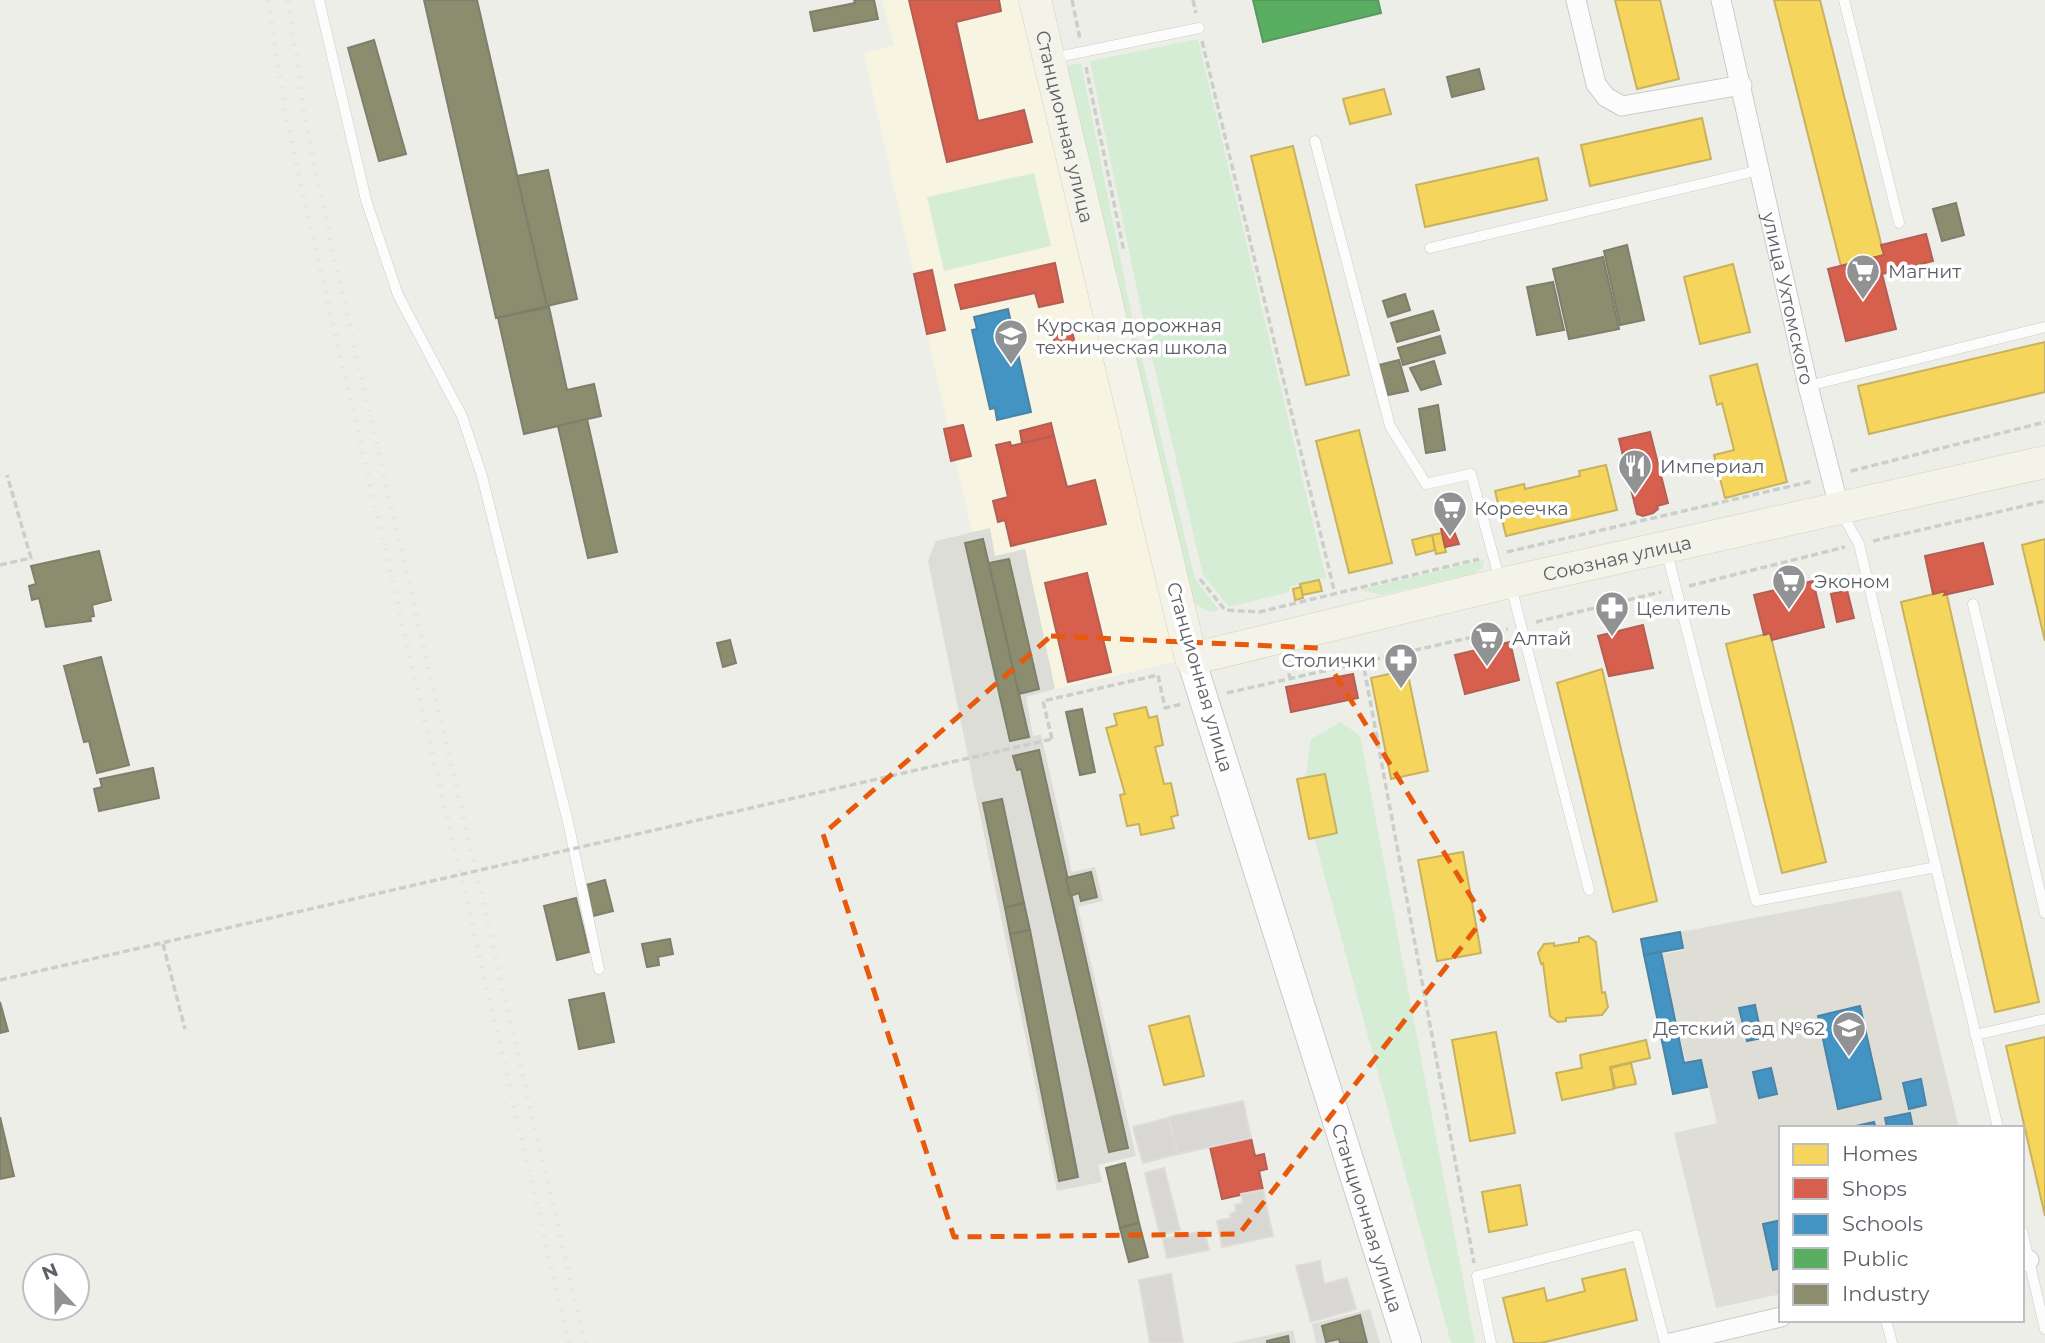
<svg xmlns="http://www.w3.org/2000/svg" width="2045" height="1343" font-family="Montserrat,sans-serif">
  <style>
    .commercial { fill: #f7f5e1 }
    .industrial { fill: #ddddd8 }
    .education { fill: #dfded6 }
    .green { fill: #d5ecd5 }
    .homes { fill: #f6d55c; stroke: #c8b25f; stroke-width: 2 }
    .shops { fill: #d6604d; stroke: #b26055; stroke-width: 2 }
    .schools { fill: #4393c3; stroke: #4b84a7; stroke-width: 2 }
    .public { fill: #5aae61; stroke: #5b9763; stroke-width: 2 }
    .industry { fill: #8c8c6e; stroke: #7e7f6c; stroke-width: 2 }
    .building { fill: #d8d7d3; stroke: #dedcd7; stroke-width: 2 }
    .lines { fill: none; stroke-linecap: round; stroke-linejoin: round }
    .service-casing { stroke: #cbccca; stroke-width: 11 }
    .minor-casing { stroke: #cbccca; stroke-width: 21 }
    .secondary-casing { stroke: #c9cac9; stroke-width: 30 }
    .primary-casing { stroke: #d7d2b4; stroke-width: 33 }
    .path { stroke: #cacfcc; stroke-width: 3.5; stroke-dasharray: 7 3.5; stroke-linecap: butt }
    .service { stroke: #fcfcfc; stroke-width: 10 }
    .minor { stroke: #fcfcfc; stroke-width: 19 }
    .secondary { stroke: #fcfcfc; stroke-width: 28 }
    .primary { stroke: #f3f3e9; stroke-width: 32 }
    .rail { stroke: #e5e5e4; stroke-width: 5; stroke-dasharray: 2 9; stroke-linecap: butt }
    .path-bridge { stroke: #cacfcc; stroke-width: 3.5; stroke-dasharray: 7 3.5; stroke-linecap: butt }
    .marked { fill: none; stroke: #e8590c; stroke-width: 5; stroke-dasharray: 14 9; stroke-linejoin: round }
    .labels { text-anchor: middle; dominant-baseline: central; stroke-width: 7; stroke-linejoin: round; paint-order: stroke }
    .street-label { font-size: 19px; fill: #5d6067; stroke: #fff }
    .poi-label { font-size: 19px; fill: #5d6067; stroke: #fff; text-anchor: start }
  </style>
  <rect width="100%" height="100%" fill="#eeeee8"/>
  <!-- commercial -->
  <polygon class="commercial" points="882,0 1036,0 1184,660 1055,689 1025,549 995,556 989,529 972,532 864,54 894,45"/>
  <!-- industrial -->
  <g class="industrial">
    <polygon points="990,528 995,556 1025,549 1055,689 1026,697 1033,736 1041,734 1072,872 1095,867 1103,901 1078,907 1136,1156 1098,1165 1102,1182 1057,1191 928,561 936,541"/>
    <polygon points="1370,1309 1380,1343 1316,1343 1312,1324"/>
    <polygon points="1293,1330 1296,1343 1231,1343"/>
  </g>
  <!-- education -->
  <polygon class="education" points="1901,890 1959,1128 1781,1128 1781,1294 1716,1308 1674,1133 1717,1123 1702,1060 1686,1063 1662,954 1684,950 1680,932"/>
  <!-- green -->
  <g class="green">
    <polygon points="1198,39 1326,578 1289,587 1289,592 1229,607 1203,575 1142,314 1090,61"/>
    <polygon points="1081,63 1132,317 1195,579 1219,610 1209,612 1191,601 1064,67"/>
    <polygon points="1034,173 1051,246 944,271 927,197"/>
    <polygon points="1484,560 1483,567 1475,573 1381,595 1361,590"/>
    <polygon points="1341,722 1360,736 1475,1343 1451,1343 1303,796 1311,739"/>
  </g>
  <!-- homes -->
  <g class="homes">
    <polygon points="1615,0 1660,0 1679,79 1637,89"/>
    <polygon points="1774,0 1820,0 1884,255 1841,266"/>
    <polygon points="1384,89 1391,114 1350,124 1343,99"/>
    <polygon points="1702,118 1711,159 1590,186 1581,145"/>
    <polygon points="1293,146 1349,375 1306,385 1251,156"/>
    <polygon points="1538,158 1547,200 1425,227 1416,185"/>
    <polygon points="1733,264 1750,332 1700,344 1684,277"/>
    <polygon points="2045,342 2045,392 1869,434 1858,386"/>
    <polygon points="1757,364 1787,482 1725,498 1714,455 1734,450 1722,403 1717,405 1710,376"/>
    <polygon points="1359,430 1392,563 1349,573 1316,441"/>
    <polygon points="1606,465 1617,510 1506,536 1495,491 1524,484 1525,489 1580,476 1579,471"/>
    <polygon points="1442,533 1446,552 1436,554 1432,535"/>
    <polygon points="1432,535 1435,550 1416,555 1412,540"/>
    <polygon points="2045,539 2045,641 2022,545"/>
    <polygon points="1319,580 1322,591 1302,595 1300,584"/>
    <polygon points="1301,587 1303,598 1295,600 1293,589"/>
    <polygon points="1946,591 2039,1002 1995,1012 1901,602"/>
    <polygon points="1770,633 1826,862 1782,873 1726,644"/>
    <polygon points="1602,669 1657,901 1613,912 1557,683"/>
    <polygon points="1407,670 1428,771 1391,779 1371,678"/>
    <polygon points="1146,707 1149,718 1157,716 1163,745 1155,747 1164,784 1171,783 1178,815 1171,817 1174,828 1141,835 1139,824 1127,826 1120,795 1125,794 1106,728 1117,725 1114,714"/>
    <polygon points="1325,774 1337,833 1309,839 1297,779"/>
    <polygon points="1463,852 1481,953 1437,961 1418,860"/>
    <polygon points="1588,936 1596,942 1602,993 1605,992 1608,1007 1602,1015 1566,1018 1566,1021 1558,1022 1550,1016 1543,963 1541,964 1538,953 1544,944 1554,943 1554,946 1579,942 1579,938"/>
    <polygon points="1189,1016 1204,1076 1164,1085 1149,1026"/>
    <polygon points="1496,1032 1515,1133 1470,1141 1452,1040"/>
    <polygon points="2045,1037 2045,1216 2006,1046"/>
    <polygon points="1646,1040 1650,1058 1610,1067 1614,1089 1562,1100 1556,1073 1582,1068 1580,1055"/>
    <polygon points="1631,1063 1636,1084 1615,1088 1611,1068"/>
    <polygon points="1520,1185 1527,1225 1489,1232 1482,1192"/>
    <polygon points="1625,1269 1637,1320 1541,1343 1514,1343 1503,1298 1544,1288 1547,1301 1585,1291 1582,1279"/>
  </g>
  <!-- shops -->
  <g class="shops">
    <polygon points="909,0 999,0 1001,11 956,22 978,121 1024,110 1032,142 947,162"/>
    <polygon points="1926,234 1933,261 1882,274 1896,329 1846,341 1828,269 1884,255 1881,245"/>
    <polygon points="1055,263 1063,302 1039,307 1035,293 961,309 955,285"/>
    <polygon points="932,270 945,330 927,334 914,274"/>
    <polygon points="1070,322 1076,348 1057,352 1051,326"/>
    <polygon points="1051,423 1054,436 1022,443 1020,431"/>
    <polygon points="963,425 971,456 951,461 944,429"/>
    <polygon points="1650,432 1668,503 1657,506 1658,509 1653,513 1643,516 1637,514 1619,439"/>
    <polygon points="1054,436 1067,487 1095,480 1106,524 1011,546 1005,520 998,522 993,501 1008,497 996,445 1010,442 1011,446"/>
    <polygon points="1452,526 1459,544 1445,547 1441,529"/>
    <polygon points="1983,543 1993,584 1944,595 1946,591 1933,594 1925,556"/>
    <polygon points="1087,573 1111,672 1068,682 1045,583"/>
    <polygon points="1813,581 1824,627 1772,640 1770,633 1764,635 1754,595"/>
    <polygon points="1847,590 1854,618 1837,622 1831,594"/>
    <polygon points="1643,625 1653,668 1609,676 1598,636"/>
    <polygon points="1510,642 1519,680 1465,694 1455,655"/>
    <polygon points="1353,674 1358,698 1291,712 1286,687"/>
    <polygon points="1251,1138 1255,1156 1264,1154 1267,1169 1259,1171 1263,1190 1222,1199 1210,1147"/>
  </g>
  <!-- schools -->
  <g class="schools">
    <polygon points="1008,309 1031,412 997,420 995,408 990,409 972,330 977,329 974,317"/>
    <polygon points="1680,932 1683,948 1644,955 1641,939"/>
    <polygon points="1661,952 1684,1063 1701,1060 1707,1087 1673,1094 1644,955"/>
    <polygon points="1755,1005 1762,1038 1747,1041 1739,1008"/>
    <polygon points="1860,1006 1881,1099 1838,1109 1818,1016"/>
    <polygon points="1771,1068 1777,1094 1759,1098 1753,1072"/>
    <polygon points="1921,1079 1926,1105 1909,1109 1903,1083"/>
    <polygon points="1910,1113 1913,1128 1887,1128 1885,1118"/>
    <polygon points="1874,1122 1876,1128 1847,1128"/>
    <polygon points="1781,1220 1781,1268 1773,1270 1763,1224"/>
  </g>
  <!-- public -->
  <polygon class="public" points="1253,0 1378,0 1381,13 1263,42"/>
  <!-- industry -->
  <g class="industry">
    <polygon points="424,0 477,0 547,306 496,318"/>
    <polygon points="854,0 874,0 878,19 814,31 810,12 855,3"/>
    <polygon points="374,40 406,154 379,161 348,48"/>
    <polygon points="1479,69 1484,89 1452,97 1447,77"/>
    <polygon points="548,170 577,299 547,306 517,176"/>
    <polygon points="1956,203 1964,235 1942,241 1933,209"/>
    <polygon points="1627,245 1644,320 1620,325 1604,251"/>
    <polygon points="1603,257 1619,329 1569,339 1553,269"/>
    <polygon points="1553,282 1564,330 1537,335 1527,287"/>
    <polygon points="1405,294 1410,310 1388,317 1383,301"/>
    <polygon points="549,307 567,390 594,384 601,416 524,434 498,318"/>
    <polygon points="1433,311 1439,330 1397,342 1391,323"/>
    <polygon points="1440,336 1445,353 1403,365 1398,348"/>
    <polygon points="1399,360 1408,391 1388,395 1379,365"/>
    <polygon points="1434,361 1441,384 1421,390 1410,368"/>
    <polygon points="1438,405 1445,450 1426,453 1419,409"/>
    <polygon points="587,419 617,552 588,558 558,426"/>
    <polygon points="983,539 1029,737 1010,741 965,543"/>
    <polygon points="99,551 111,600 92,605 94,616 90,617 91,621 46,627 39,598 32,600 29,586 36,584 31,566"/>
    <polygon points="1009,559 1039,689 1019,694 989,563"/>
    <polygon points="730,640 736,663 723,667 717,643"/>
    <polygon points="101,657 129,765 97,773 89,741 84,742 64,666"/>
    <polygon points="1082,709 1095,772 1080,775 1066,712"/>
    <polygon points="1039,750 1128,1148 1109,1152 1021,769 1017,770 1013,756"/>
    <polygon points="153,768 159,798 99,811 94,789 102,787 100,779"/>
    <polygon points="1002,799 1024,903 1005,908 983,803"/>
    <polygon points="1091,872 1097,897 1081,901 1079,893 1070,896 1066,878"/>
    <polygon points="605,880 613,911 593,916 586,885"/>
    <polygon points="576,898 589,952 557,960 544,906"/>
    <polygon points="1024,903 1030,930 1010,934 1005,908"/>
    <polygon points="1030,930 1078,1177 1059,1181 1010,934"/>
    <polygon points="670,939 673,954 658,957 659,965 647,967 642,944"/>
    <polygon points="604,993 614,1042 579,1049 569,1000"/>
    <polygon points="0,1002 8,1031 0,1033"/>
    <polygon points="0,1117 14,1176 0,1179"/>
    <polygon points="1125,1163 1139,1223 1120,1228 1106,1168"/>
    <polygon points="1139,1223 1148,1257 1129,1262 1120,1228"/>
    <polygon points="1360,1315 1367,1343 1340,1343 1339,1339 1326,1342 1322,1326"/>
    <polygon points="1288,1336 1289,1343 1267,1343 1267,1341"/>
  </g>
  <!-- building -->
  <g class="building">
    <polygon points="1243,1101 1251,1138 1178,1154 1169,1117"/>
    <polygon points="1168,1118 1178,1154 1143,1163 1133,1127"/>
    <polygon points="1164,1168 1180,1230 1160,1235 1145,1173"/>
    <polygon points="1263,1190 1273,1236 1222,1247 1217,1221 1231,1218 1230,1214 1236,1212 1235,1205 1243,1203 1241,1194"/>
    <polygon points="1204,1231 1209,1250 1167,1258 1163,1239"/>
    <polygon points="1320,1261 1324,1284 1347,1278 1356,1309 1311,1322 1296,1266"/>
    <polygon points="1171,1274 1183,1343 1150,1343 1139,1280"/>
  </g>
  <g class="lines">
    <!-- service casing -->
    <g class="service-casing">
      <g id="service">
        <polyline points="319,0 366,200 398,295 462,416 482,476 568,822 599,969"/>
        <polyline points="1844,0 1899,223"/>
        <polyline points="1053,58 1199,28"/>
        <polyline points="1315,141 1390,426 1426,484 1471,474 1500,581"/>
        <polyline points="1430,248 1760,170"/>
        <polyline points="1808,386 2045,327"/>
        <polyline points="1841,512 1859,544 1998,1128"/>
        <polyline points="1666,549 1756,901 1936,867"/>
        <polyline points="1511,586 1589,890"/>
        <polyline points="1973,604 2045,913"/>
        <polyline points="1975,1035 2045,1019"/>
        <polyline points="2022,1231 2045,1329"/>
        <polyline points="1886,1320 1892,1343"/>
        <polyline points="1491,1343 1477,1276 1637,1235 1665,1343"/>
      </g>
    </g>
    <!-- minor casing -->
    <g class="minor-casing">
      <g id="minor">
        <polyline points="1576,0 1596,84 1606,97 1622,106 1742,85"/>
        <path id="s1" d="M1721,0l87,386 32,125"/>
        <polyline points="2022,1262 2029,1260"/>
        <polyline points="1671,1343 1781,1317"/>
      </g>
    </g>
    <!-- secondary casing -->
    <g class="secondary-casing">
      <g id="secondary">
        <path id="s2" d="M1191,659l216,684"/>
      </g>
    </g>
    <!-- primary casing -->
    <g class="primary-casing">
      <g id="primary">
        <path id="s3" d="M1035,0l156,659 310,-75 544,-122"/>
      </g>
    </g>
    <!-- path -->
    <g class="path">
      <polyline points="1072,0 1080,39"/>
      <polyline points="1193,0 1196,13"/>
      <polyline points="1202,41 1335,594"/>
      <polyline points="1086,67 1124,252"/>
      <polyline points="1851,471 2045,422"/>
      <polyline points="1873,541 2045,501"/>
      <polyline points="1507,552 1813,481"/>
      <polyline points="0,565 31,558 7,475"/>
      <polyline points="1200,579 1225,610 1259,612 1479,559"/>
      <polyline points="1689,586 1845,547"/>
      <polyline points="1536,622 1661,592"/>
      <polyline points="1363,662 1508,629"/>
      <polyline points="1286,663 1290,678"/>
      <polyline points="1227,693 1363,662 1474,1263"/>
      <polyline points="1052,739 1043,701 1158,675 1165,708 1182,704"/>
      <polyline points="163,944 185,1029"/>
    </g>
    <!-- service -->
    <use href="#service" class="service"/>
    <!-- minor -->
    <use href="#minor" class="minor"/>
    <!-- secondary -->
    <use href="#secondary" class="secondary"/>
    <!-- primary -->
    <use href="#primary" class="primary"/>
    <!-- rail -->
    <g class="rail">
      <polyline points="268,0 285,111 307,212 569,1343"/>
      <polyline points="288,0 306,124 343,298 585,1343"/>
    </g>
    <!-- path-bridge -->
    <polyline class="path-bridge" points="0,980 1052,739"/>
  </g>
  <!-- marked area -->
  <path class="marked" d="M1051,636l268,12 165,270 -245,316 -285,3 -131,-403z"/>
  <!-- icons -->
  <defs>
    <g id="supermarket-pin" transform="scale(1.75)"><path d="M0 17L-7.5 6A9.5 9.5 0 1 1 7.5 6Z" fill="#909294" stroke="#fff"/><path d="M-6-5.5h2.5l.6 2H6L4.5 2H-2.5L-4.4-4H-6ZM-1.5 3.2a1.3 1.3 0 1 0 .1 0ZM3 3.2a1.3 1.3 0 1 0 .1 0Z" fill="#fff"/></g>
    <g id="school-pin" transform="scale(1.75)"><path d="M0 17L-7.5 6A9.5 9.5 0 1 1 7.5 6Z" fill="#909294" stroke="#fff"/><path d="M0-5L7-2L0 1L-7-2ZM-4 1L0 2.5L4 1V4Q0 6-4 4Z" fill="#fff"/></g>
    <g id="restaurant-pin" transform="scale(1.75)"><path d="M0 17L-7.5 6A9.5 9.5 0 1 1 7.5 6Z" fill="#909294" stroke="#fff"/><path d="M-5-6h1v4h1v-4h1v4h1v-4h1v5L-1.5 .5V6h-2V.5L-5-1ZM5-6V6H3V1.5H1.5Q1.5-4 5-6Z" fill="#fff"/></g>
    <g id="pharmacy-pin" transform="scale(1.75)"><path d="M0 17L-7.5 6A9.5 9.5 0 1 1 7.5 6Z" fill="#909294" stroke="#fff"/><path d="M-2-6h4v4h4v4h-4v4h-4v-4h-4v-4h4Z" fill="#fff"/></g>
  </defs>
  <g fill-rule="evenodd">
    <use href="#supermarket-pin" x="1863" y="271"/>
    <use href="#school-pin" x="1011" y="336"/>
    <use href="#restaurant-pin" x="1635" y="466"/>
    <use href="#supermarket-pin" x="1450" y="508"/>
    <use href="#supermarket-pin" x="1789" y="581"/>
    <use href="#pharmacy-pin" x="1612" y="608"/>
    <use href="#supermarket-pin" x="1487" y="638"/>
    <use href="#pharmacy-pin" x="1401" y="660"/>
    <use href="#school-pin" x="1849" y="1028"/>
  </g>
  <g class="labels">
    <!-- street labels -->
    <g class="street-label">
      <text stroke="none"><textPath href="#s3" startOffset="130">Станционная улица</textPath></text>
      <text stroke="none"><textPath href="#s1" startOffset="306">улица Ухтомского</textPath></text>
      <text stroke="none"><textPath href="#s3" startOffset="1115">Союзная улица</textPath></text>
      <text transform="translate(1200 677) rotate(74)">Станционная улица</text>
      <text stroke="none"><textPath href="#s2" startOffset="586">Станционная улица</textPath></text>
    </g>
    <!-- poi labels -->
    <g class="poi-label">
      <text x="1888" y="271">Магнит</text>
      <text x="1036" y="325">Курская дорожная<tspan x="1036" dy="22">техническая школа</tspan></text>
      <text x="1660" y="466">Империал</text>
      <text x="1474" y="508">Кореечка</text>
      <text x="1814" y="581">Эконом</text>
      <text x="1636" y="608">Целитель</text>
      <text x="1512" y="638">Алтай</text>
      <text x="1376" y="660" text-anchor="end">Столички</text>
      <text x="1825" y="1028" text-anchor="end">Детский сад №62</text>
    </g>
  </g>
  <!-- legend -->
  <rect x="1779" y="1126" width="245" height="196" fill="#ffffff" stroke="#bebfc2" stroke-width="2"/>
  <rect x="1793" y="1144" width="35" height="21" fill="#f6d55c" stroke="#bebfc2" stroke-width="2"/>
  <text x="1842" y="1161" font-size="21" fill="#5d6067">Homes</text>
  <rect x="1793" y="1178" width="35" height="21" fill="#d6604d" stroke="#bebfc2" stroke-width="2"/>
  <text x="1842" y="1196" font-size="21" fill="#5d6067">Shops</text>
  <rect x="1793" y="1214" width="35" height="21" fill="#4393c3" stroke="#bebfc2" stroke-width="2"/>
  <text x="1842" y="1231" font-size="21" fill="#5d6067">Schools</text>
  <rect x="1793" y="1248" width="35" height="21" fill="#5aae61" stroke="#bebfc2" stroke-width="2"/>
  <text x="1842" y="1266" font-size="21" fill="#5d6067">Public</text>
  <rect x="1793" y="1284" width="35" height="21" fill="#8c8c6e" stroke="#bebfc2" stroke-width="2"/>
  <text x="1842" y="1301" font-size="21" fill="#5d6067">Industry</text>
  <!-- north arrow -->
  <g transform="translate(56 1287) rotate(338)"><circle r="33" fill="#ffffff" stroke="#bebfc2" stroke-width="2"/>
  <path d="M0-5L12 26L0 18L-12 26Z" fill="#909294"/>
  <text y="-10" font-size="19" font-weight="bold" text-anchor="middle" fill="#5d6067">N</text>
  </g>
</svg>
